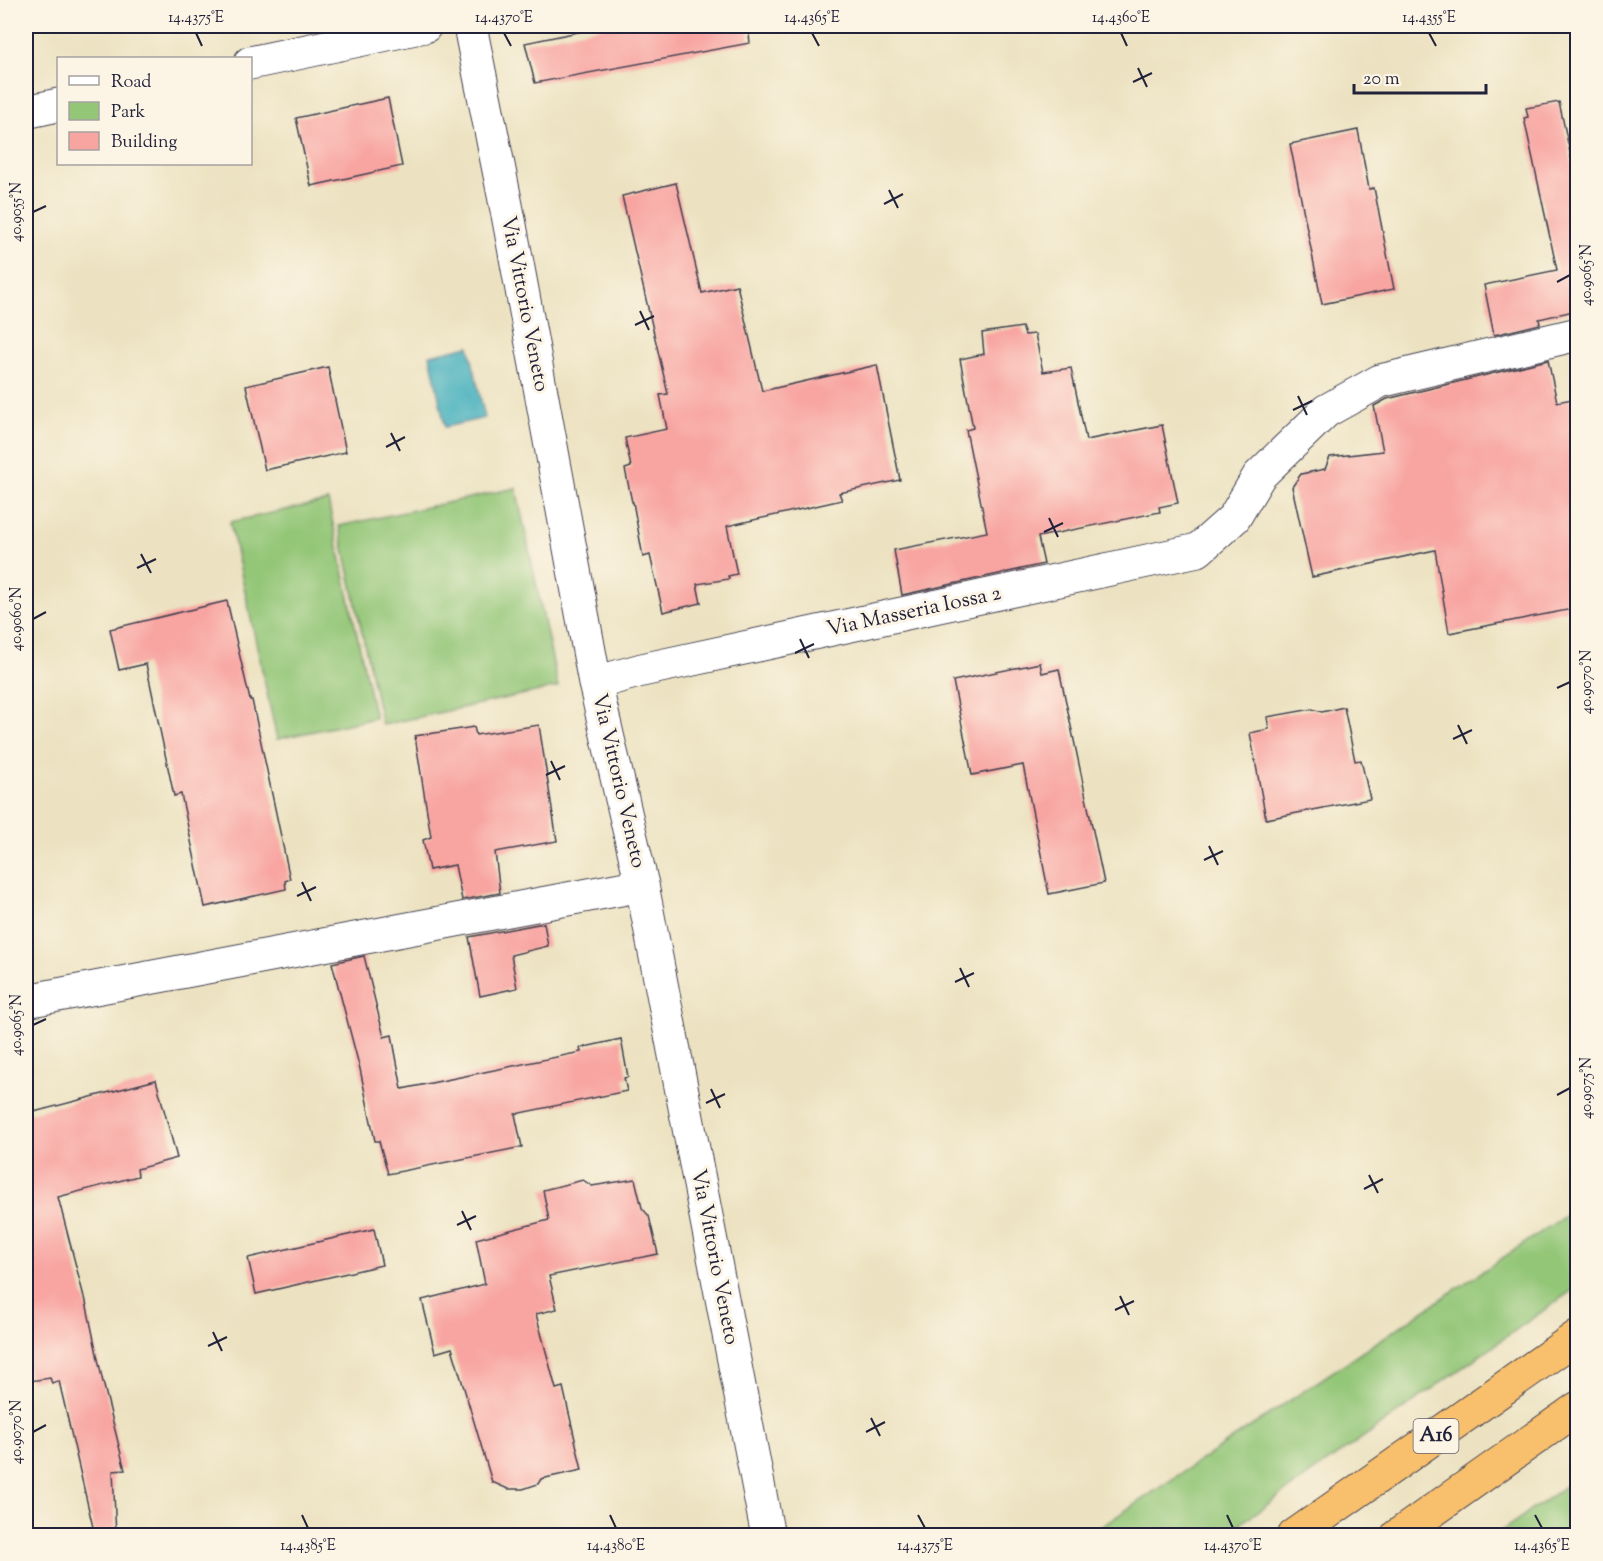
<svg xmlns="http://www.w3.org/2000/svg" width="1603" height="1561" font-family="'Sorts Mill Goudy',serif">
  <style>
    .green { fill: #93c677; stroke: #5a7459; stroke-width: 1.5 }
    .water { fill: #3eadbc; stroke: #30687c; stroke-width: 1.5 }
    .building { fill: #f8a4a1 }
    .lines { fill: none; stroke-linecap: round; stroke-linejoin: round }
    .minor-casing { stroke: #403f4f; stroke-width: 35 }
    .highway-casing { stroke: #403f4f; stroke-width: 35 }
    .minor { stroke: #fff; stroke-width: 33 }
    .highway { stroke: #f8bf6c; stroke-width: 33 }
    .ticks { fill: none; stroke: #22223b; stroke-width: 2 }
    .labels { text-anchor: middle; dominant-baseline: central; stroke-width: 6; stroke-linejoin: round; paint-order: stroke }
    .shield { fill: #fcf5e5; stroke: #63616e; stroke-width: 1.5 }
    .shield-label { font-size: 20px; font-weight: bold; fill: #22223b }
    .street-label { font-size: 21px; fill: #22223b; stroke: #fcf5e5 }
    .neatline { fill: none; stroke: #22223b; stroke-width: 2 }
    .ticks-label { font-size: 15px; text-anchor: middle; fill: #22223b }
  </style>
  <rect width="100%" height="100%" fill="#fcf5e5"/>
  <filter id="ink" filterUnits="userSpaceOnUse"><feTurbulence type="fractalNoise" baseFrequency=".0167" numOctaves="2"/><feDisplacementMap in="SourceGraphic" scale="12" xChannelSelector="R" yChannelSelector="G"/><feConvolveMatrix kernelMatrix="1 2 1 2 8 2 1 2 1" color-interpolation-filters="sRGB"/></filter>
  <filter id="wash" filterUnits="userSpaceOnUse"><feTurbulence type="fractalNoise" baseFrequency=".008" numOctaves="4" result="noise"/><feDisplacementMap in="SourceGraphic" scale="24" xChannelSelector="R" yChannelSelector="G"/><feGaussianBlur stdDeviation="1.35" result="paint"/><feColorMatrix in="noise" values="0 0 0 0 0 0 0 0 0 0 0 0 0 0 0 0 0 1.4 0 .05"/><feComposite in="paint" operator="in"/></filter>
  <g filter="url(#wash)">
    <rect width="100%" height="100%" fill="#ece2c1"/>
    <!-- green -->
    <g class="green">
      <polygon points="516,488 558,687 382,725 339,526"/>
      <polygon points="328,501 375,718 277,739 230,522"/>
      <polygon points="1577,1208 1577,1287 1224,1535 1089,1535"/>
      <polygon points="1577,1478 1577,1535 1496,1535"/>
    </g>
    <!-- water -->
    <polygon class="water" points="469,346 485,418 445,427 430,355"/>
    <g id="blocks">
      <!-- building -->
      <g class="building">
        <polygon points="607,26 748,26 750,43 535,83 525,43"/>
        <polygon points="388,98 402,166 311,186 296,118"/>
        <polygon points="1559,102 1578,189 1578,310 1539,319 1540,324 1494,335 1484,285 1557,270 1524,118 1528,117 1526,108"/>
        <polygon points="1358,130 1369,189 1374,188 1394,289 1322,304 1290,144"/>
        <polygon points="676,183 702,293 737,285 762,391 877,365 900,480 839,493 842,500 727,526 737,574 728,576 729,579 697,584 701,603 663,612 650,555 643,557 633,502 632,502 625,469 631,467 625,438 667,429 660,395 668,394 622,196"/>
        <polygon points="1022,327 1025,335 1035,334 1043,372 1071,368 1086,440 1162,425 1178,503 1159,507 1160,512 1038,537 1044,564 902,595 894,550 987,532 966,430 973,428 960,359 984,354 982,333"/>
        <polygon points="1548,360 1557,402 1578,398 1578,608 1449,633 1435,550 1312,577 1292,487 1301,474 1325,469 1330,457 1383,451 1374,406 1387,399"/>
        <polygon points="328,367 346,452 265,470 246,386"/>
        <polygon points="227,601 250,700 252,700 290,879 285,881 286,889 205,907 181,794 174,796 146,664 119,670 110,629"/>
        <polygon points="1040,663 1042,673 1059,669 1104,883 1049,894 1023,765 972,775 953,681"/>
        <polygon points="1344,707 1355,761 1361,760 1370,799 1266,819 1250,733 1269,729 1267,717 1312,709 1322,712"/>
        <polygon points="539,725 557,841 495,852 500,893 462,900 455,865 429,870 423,840 431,837 415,736 474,727 476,735"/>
        <polygon points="544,923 548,946 511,955 517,988 480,996 469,937"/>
        <polygon points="364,956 384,1037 392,1035 402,1089 581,1052 580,1048 621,1039 628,1077 624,1078 627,1091 515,1114 522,1147 388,1174 379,1141 375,1141 360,1069 332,963"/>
        <polygon points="156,1080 177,1158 137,1169 138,1176 58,1197 84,1297 85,1297 102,1378 125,1470 113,1471 116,1536 95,1536 59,1381 52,1383 50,1378 30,1381 26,1362 26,1114"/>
        <polygon points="635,1179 642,1208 649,1216 658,1254 549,1276 557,1309 536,1314 556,1389 563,1387 582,1470 541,1479 538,1484 523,1489 508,1489 492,1482 452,1348 435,1353 422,1300 485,1284 476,1239 549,1220 543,1190 583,1180 592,1186"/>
        <polygon points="374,1229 382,1265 256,1294 248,1258"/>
      </g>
    </g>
  </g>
  <g filter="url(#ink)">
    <use href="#blocks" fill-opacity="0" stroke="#403f4f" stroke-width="1.5"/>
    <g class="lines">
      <!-- minor casing -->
      <g class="minor-casing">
        <g id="minor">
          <polyline points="470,26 509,220 595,683 642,885 768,1536"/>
          <polyline points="250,63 425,26"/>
          <polyline points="26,112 58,105"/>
          <polyline points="595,683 642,670 1198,550 1234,518 1259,476 1326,411 1380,381 1578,334"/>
          <polyline points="26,1001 642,885"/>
        </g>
      </g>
      <!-- highway casing -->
      <g class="highway-casing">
        <g id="highway">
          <polyline points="1294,1536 1578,1336"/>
          <polyline points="1397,1536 1578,1408"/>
        </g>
      </g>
      <!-- minor -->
      <use href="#minor" class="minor"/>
      <!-- highway -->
      <use href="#highway" class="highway"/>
    </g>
  </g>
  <!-- ticks -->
  <path class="ticks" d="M196,33l6,13M504,33l7,13M812,33l7,13M1121,33l6,13M1429,33l7,13M1138,68l9,19M1133,82l19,-9M889,190l9,18M884,204l19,-10M33,212l13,-6M1557,282l13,-7M640,311l9,19M635,325l19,-9M1298,396l9,19M1293,410l19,-9M391,433l9,18M386,447l19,-10M1049,518l9,19M1044,532l19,-9M141,554l10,19M137,568l19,-9M33,619l13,-7M800,639l9,19M795,653l19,-9M1557,688l13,-6M1458,725l9,19M1453,739l19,-9M551,761l9,19M546,775l19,-9M1209,846l9,19M1204,860l19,-9M302,882l9,19M297,896l19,-9M960,968l9,19M955,982l19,-9M33,1025l13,-6M711,1089l9,19M1557,1095l13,-7M706,1103l19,-9M1369,1175l9,18M1364,1189l19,-10M462,1211l9,19M457,1225l19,-9M1120,1296l9,19M1115,1310l19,-9M213,1332l9,19M208,1346l19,-9M871,1418l9,18M33,1432l13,-7M866,1432l19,-10M302,1515l6,13M610,1515l6,13M918,1515l7,13M1227,1515l6,13M1535,1515l7,13"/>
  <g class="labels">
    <!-- shield labels -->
    <rect class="shield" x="1413.5" y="1419" width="45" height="34" rx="4.5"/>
    <g class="shield-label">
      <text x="1436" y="1436">A16</text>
    </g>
    <!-- street labels -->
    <g class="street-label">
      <text transform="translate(524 304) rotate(79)">Via Vittorio Veneto</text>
      <text transform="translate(914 612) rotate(-12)">Via Masseria Iossa 2</text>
      <text transform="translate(618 781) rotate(77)">Via Vittorio Veneto</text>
      <text transform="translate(714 1257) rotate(79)">Via Vittorio Veneto</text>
    </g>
  </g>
  <!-- margin -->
  <rect width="1603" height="1561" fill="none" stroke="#fcf5e5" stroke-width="66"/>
  <!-- legend -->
  <rect x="57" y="57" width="195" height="108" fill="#fcf5e5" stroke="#a5a1a1" stroke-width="1.5"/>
  <rect x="69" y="76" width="30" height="9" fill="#ffffff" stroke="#a5a1a1" stroke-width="1.5"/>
  <text x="111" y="87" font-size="18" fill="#22223b">Road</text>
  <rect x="69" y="102" width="30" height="18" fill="#93c677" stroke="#a5a1a1" stroke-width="1.5"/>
  <text x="111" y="117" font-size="18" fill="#22223b">Park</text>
  <rect x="69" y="132" width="30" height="18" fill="#f8a4a1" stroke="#a5a1a1" stroke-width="1.5"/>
  <text x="111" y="147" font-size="18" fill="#22223b">Building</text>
  <!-- scale -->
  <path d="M1354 84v9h132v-9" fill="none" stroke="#22223b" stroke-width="3"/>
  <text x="1363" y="84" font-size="18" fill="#22223b" stroke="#fcf5e5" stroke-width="4.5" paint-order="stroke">20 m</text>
  <rect x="33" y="33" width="1537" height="1495" class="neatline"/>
  <g class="ticks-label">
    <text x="196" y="22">14.4375°E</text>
    <text x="504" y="22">14.4370°E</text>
    <text x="812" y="22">14.4365°E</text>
    <text x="1121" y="22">14.4360°E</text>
    <text x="1429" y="22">14.4355°E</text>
    <text transform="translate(16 212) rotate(-90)" y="5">40.9055°N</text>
    <text transform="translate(1586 275) rotate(-90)" y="5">40.9065°N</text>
    <text transform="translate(16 619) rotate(-90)" y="5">40.9060°N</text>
    <text transform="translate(1586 682) rotate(-90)" y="5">40.9070°N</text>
    <text transform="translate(16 1025) rotate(-90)" y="5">40.9065°N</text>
    <text transform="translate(1586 1088) rotate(-90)" y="5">40.9075°N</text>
    <text transform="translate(16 1432) rotate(-90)" y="5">40.9070°N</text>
    <text x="308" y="1550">14.4385°E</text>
    <text x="616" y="1550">14.4380°E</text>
    <text x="925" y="1550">14.4375°E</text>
    <text x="1233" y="1550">14.4370°E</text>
    <text x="1542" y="1550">14.4365°E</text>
  </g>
</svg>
